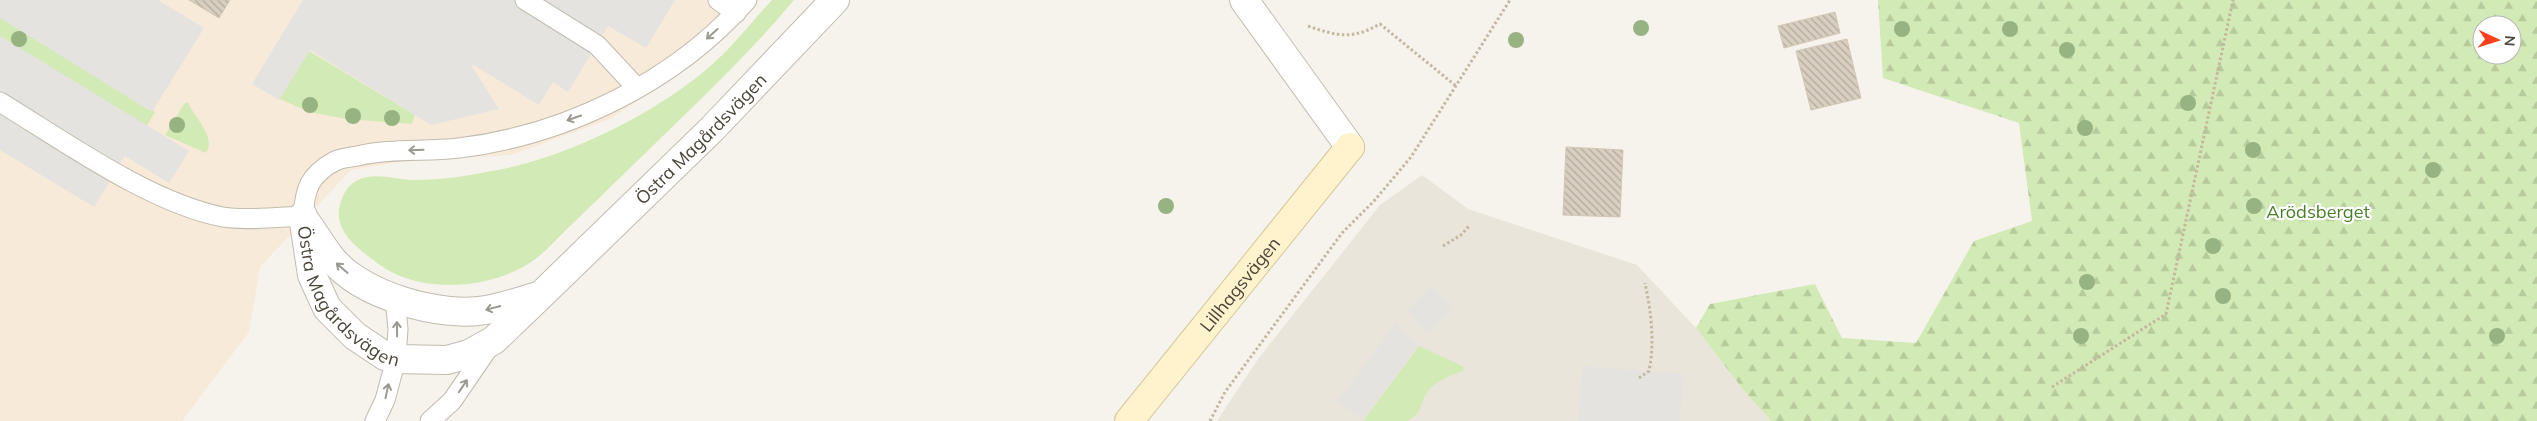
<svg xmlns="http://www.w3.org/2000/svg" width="2537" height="421" font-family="Mulish,sans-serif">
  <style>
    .residential { fill: #eae5da }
    .commercial { fill: #f7ead8 }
    .grass { fill: #d2eab5 }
    .forest { fill: url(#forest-firs); fill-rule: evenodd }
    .parking { fill: #e5e3e0 }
    .building { fill: url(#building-back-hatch); stroke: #d3c7b4 }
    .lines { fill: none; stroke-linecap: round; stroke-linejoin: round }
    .lane-casing { stroke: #c2bbae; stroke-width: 21 }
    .street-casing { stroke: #c2bbae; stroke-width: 30 }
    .secondary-casing { stroke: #d6c79b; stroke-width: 30 }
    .path { stroke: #c4b79f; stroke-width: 3; stroke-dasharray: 2.5 2.5; stroke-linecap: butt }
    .lane { stroke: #fff; stroke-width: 19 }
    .street { stroke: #fff; stroke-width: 28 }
    .secondary { stroke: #fff3cd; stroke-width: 28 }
    .tree { fill: #97b381 }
    .oneway { stroke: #9c9892 }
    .labels { text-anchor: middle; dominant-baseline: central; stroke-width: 4.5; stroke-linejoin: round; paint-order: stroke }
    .street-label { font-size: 18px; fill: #4b4439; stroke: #fff }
    .park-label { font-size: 18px; fill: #4a7f2a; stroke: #fff }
  </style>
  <defs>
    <pattern id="forest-firs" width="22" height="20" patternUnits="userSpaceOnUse" patternTransform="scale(1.25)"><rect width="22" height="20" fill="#d2eab5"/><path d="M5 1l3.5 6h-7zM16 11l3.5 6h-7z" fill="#b6ca9c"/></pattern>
    <pattern id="building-back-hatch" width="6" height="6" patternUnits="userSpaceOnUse" patternTransform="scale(1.25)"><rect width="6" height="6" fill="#d8cfc1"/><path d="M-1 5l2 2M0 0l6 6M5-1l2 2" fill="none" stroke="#b1aa9e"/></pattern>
  </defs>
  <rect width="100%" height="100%" fill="#f6f3ec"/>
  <!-- residential -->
  <polygon class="residential" points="1422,175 1468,209 1637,265 1696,328 1745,392 1771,421 1217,421 1258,359 1380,205"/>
  <!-- commercial -->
  <polygon class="commercial" points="0,0 756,0 697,62 610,119 511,155 397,162 351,170 260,267 249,332 182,421 0,421"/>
  <!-- grass -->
  <g class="grass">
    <path d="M772,0h22c-50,60 -108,113 -164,168 -21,20 -42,41 -64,62 -10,10 -21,22 -32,30 -40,29 -113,35 -154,5 -17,-13 -44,-30 -41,-55 2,-13 8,-26 21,-31 16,-7 38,1 55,1 25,0 53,-4 77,-9 78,-13 186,-67 239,-125 14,-15 27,-31 41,-46z"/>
    <polygon points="0,17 155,112 145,129 0,39"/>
    <polygon points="309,51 415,115 412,124 346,119 309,112 278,98"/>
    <path d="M188,102c6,15 29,36 18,51l-41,-18 19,-31z"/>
    <path d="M1419,346l43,20 2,4c-11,5 -30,11 -37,23 -7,11 -6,22 -20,28h-44z"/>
  </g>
  <!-- forest -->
  <path class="forest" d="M1878,0h659v421h-766l-26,-29 -49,-64 14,-24 105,-20 27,54 74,5 58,-102 58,-20 -13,-98 -136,-45zM2482,25h30v30h-30z"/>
  <!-- parking -->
  <g class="parking">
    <polygon points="0,0 158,0 204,28 152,112 0,18"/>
    <polygon points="303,0 675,0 646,48 608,26 568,92 553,82 539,105 470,63 499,109 431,125 310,50 279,100 252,84"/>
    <polygon points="0,36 189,151 169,183 125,156 94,207 0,150"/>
    <polygon points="1432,286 1454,308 1428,334 1406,311"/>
    <polygon points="1396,323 1418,345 1363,419 1337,402"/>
    <polygon points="1583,366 1684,374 1680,421 1578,421"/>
  </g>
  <!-- building -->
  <g class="building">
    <polygon points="189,0 230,0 219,18"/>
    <polygon points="1835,12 1840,33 1784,48 1778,26"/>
    <polygon points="1847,39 1861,98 1811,110 1796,51"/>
    <polygon points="1566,147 1623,150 1620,217 1563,215"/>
  </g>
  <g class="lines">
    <!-- lane casing -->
    <g class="lane-casing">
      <g id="lane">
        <polyline points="525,0 597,45 637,88"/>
        <polyline points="718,0 736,13"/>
        <path d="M0,102c64,39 150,101 223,115 21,4 57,0 80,-1 2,-27 6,-41 32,-55 6,-3 15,-4 22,-5 34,-8 68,-4 102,-8 107,-13 216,-66 288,-148"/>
        <polyline points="375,421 385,400 396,359 398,329 395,299"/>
        <polyline points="430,421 452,401 491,344"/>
      </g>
    </g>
    <!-- street casing -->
    <g class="street-casing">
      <g id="street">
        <polyline points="1244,0 1350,147"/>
        <path id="s1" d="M303,216l9,59 15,33 28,28 30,20 11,3 51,1 22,-6 25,-14 46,-44 172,-167 123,-129"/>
        <path d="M306,222c9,12 17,26 26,37 30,37 109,59 154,51 18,-3 35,-9 52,-14"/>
      </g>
    </g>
    <!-- secondary casing -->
    <g class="secondary-casing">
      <g id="secondary">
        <path id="s2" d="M1129,421l221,-274"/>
      </g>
    </g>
    <!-- path -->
    <g class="path">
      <path d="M1308,26c29,10 44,14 72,-2l76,62"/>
      <polyline points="1443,246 1461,235 1470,225"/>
      <path d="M1639,378l10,-7c6,-29 2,-60 -4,-88"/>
      <polyline points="2052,387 2166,314 2233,0"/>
      <polyline points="1210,421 1225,392 1342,233 1374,201 1411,157 1510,0"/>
    </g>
    <!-- lane -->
    <use href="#lane" class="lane"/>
    <!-- street -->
    <use href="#street" class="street"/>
    <!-- secondary -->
    <use href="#secondary" class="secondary"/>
  </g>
  <!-- trees -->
  <g class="tree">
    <circle cx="1641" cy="28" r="8"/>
    <circle cx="1902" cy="29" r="8"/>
    <circle cx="2010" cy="29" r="8"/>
    <circle cx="19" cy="39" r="8"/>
    <circle cx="1516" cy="40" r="8"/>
    <circle cx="2067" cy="50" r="8"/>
    <circle cx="2188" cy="103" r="8"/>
    <circle cx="310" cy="105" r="8"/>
    <circle cx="353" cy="116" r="8"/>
    <circle cx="392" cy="118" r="8"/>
    <circle cx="177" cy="125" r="8"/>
    <circle cx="2085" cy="128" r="8"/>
    <circle cx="2253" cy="150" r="8"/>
    <circle cx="2433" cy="170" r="8"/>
    <circle cx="1166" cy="206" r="8"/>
    <circle cx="2254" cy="206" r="8"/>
    <circle cx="2213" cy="246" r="8"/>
    <circle cx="2087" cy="282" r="8"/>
    <circle cx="2223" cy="296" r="8"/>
    <circle cx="2081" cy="336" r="8"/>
    <circle cx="2497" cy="336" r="8"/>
  </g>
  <!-- one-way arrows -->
  <defs><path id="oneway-shaft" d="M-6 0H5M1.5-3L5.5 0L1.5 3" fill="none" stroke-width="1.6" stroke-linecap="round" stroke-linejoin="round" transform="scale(1.25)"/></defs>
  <g class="oneway">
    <use href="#oneway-shaft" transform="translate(712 34) rotate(138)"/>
    <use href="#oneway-shaft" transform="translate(574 118) rotate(161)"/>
    <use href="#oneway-shaft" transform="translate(416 150) rotate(178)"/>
    <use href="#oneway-shaft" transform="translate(342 268) rotate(-139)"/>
    <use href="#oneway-shaft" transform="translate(493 308) rotate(165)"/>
    <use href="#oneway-shaft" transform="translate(397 329) rotate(-91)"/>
    <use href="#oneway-shaft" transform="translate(463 386) rotate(-56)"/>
    <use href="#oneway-shaft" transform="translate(387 391) rotate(-78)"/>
  </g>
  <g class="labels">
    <!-- street labels -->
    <g class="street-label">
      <text stroke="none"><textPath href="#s1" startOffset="574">Östra Magårdsvägen</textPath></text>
      <text stroke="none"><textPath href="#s2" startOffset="176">Lillhagsvägen</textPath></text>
      <text stroke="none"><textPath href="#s1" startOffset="98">Östra Magårdsvägen</textPath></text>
    </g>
    <!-- park labels -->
    <g class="park-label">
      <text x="2318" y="211">Arödsberget</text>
    </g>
  </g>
  <!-- north arrow -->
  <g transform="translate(2497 40) rotate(94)"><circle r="24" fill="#ffffff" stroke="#b7b4b0"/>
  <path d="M0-4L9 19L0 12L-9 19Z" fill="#fc3f1d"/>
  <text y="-8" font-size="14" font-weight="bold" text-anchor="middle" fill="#4b4439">N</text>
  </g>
</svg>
